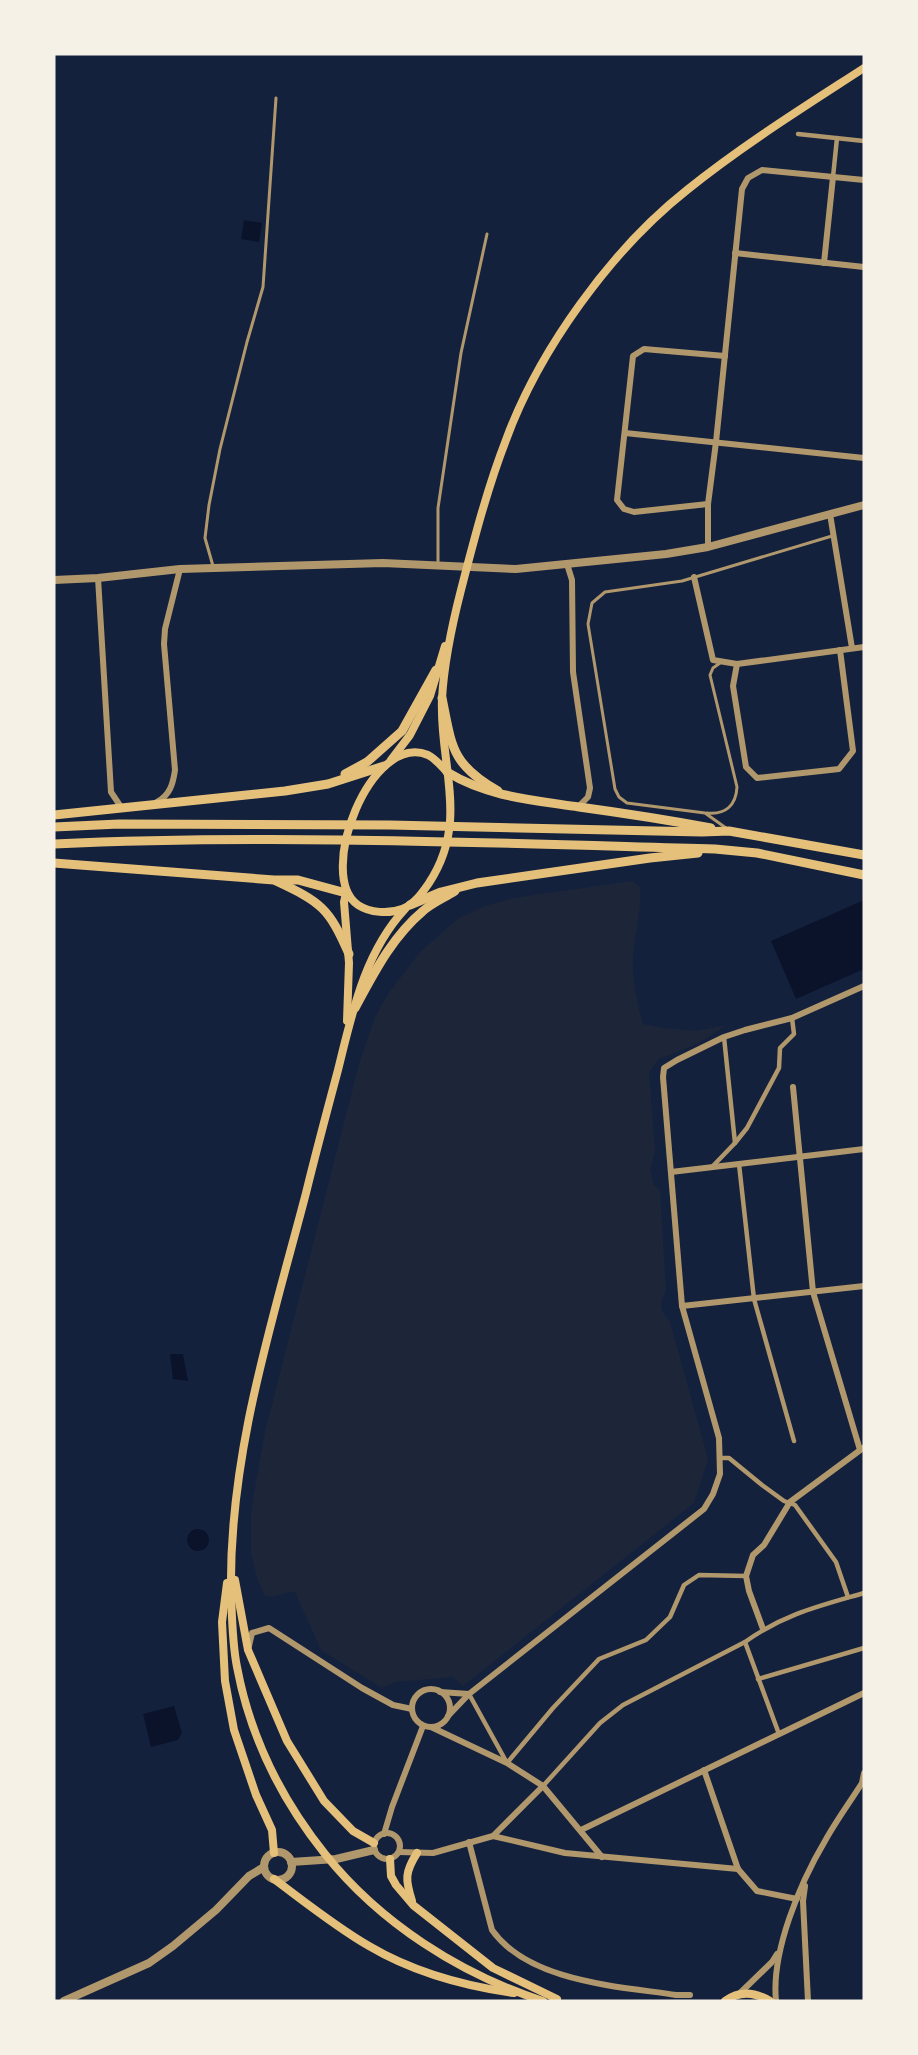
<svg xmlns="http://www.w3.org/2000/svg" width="918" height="2055" font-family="'DejaVu Sans',sans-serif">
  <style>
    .green { fill: #1d2539 }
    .water { fill: #0b132b }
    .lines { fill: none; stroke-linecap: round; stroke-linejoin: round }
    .service { stroke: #b1986c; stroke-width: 3 }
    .pedestrian { stroke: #b1986c; stroke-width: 4.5 }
    .minor { stroke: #b1986c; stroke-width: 6 }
    .tertiary { stroke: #b1986c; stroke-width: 8 }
    .secondary { stroke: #e5c07b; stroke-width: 8 }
    .primary { stroke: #e5c07b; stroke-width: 9 }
  </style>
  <rect width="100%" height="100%" fill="#14213d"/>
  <!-- green -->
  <path class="green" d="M632,881l8,6c2,24 -6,47 -7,71 -1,22 4,44 10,66l20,4 34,3 30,-6 -30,19 -38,15 -10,13 6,80 -5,17 4,17 6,3 6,102c-8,14 -6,19 4,31l38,137 -14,44 -231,183 -10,-9 -58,5 -13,6 -61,-38 -26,-58c-12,0 -19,6 -30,4l-7,-15 -7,-28v-39l3,-21 11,-61 94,-368 16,-47 13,-23 32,-42 39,-34 26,-12 29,-8z"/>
  <!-- water -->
  <g class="water">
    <polygon points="244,220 262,223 259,242 241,239"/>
    <polygon points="864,900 864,969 796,999 771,941"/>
    <polygon points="170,1354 183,1354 188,1381 173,1379"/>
    <circle cx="198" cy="1540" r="11"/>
    <polygon points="174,1706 182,1733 178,1740 151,1747 143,1714"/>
  </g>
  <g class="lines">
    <!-- service -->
    <g class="service">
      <polyline points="438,563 438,508 461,353 487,234"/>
      <polyline points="213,566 205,538 209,505 220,449 247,342 263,287 276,98"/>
      <path d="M707,813c19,2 29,-8 30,-26l-27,-112 3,-7 7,-5"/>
      <polyline points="726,828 705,813 627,803 619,797 615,789 588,624 592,603 605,592 682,581 832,536"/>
    </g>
    <!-- pedestrian -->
    <g class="pedestrian">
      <polyline points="798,134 864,141"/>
      <polyline points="833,177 837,138"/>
      <polyline points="735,1143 747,1128 779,1068 780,1048 794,1034 792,1018"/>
      <polyline points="739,1164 754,1299 794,1441"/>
      <polyline points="712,1167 735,1143 724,1037"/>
      <polyline points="720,1458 729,1458 762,1485 784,1501 795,1505 836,1562 848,1597"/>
      <polyline points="745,1642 779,1734"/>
      <polyline points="758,1679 864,1648"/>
      <polyline points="469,1694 507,1763 553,1708 599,1659 646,1640 670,1617 684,1585 699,1575 746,1576"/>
      <path d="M543,1786l57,-63 23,-18 122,-63c39,-28 74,-36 119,-49"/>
    </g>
    <!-- minor -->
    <g class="minor">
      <polyline points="735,253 864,267"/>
      <polyline points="824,263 833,177"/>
      <polyline points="625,433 864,458"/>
      <polyline points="708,504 634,512 624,509 617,500 633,356 644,349 725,356"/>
      <polyline points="830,514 852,648"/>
      <polyline points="708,547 708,504 716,442 742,189 748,178 762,170 864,180"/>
      <polyline points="567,564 572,580 573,672 590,788 588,797 578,807"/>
      <polyline points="694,577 713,660 737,664 864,647"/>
      <polyline points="98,578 111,792 121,807"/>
      <polyline points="737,664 733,686 746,767 757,778 839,769 853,751 840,650"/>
      <path d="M157,802c13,-7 16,-18 18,-32l-11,-126 1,-15 15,-60"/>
      <polyline points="793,1087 813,1292 860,1450"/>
      <polyline points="671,1172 864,1149"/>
      <polyline points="682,1306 864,1286"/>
      <polyline points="763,1629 749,1591 746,1576 753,1555 764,1545 790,1502 863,1448"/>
      <polyline points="249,1646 252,1633 269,1628 362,1688 393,1705 412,1709"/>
      <circle cx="431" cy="1708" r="19"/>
      <polyline points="440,1692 469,1694"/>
      <polyline points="448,1716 469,1694 704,1509 713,1494 720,1474 719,1438 682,1306 663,1077 664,1068 677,1060 724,1037 745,1030 792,1018 864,986"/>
      <polyline points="431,1727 507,1763 543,1786 602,1857"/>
      <polyline points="704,1770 738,1869 757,1891 797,1899"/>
      <polyline points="581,1830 864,1693"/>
      <circle cx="387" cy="1846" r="13"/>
      <polyline points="384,1834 392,1807 423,1726"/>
      <polyline points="493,1836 543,1786"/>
      <path d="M469,1842l23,88c37,52 125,56 184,65h14"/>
      <polyline points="399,1852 433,1853 493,1836 565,1853 738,1869"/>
      <polyline points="805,1886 803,1901 808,2001"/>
      <polyline points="739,1994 772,1962 777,1954"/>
      <path d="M776,2001c-5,-49 24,-118 49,-160 11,-20 25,-39 37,-58l2,-10"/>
    </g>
    <!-- tertiary -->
    <g class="tertiary">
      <polyline points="54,580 98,578 180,569 383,563 516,569 666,554 708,547 864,505"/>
      <circle cx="278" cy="1866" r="14"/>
      <polyline points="291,1862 336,1859 374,1850"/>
      <polyline points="64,2001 149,1963 173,1946 216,1910 249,1876 264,1867"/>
    </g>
    <!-- secondary -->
    <g class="secondary">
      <polyline points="391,760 410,735 430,696 445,646"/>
      <path d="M447,772c-6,-6 -11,-13 -19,-17 -57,-24 -113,121 -70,150 12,8 31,9 44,4 12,-4 20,-16 27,-26 41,-62 10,-118 13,-184 2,-37 10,-74 19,-109 13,-50 26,-101 45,-150 33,-90 105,-190 181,-250 56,-45 117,-83 177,-122"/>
      <polyline points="346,893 344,902 349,963 347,1021"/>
      <path d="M405,909c-41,44 -53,105 -67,161 -11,41 -22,82 -32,123 -34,130 -77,262 -75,398 1,25 1,51 6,76 13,69 44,132 88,187 55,69 135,120 218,147"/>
      <polyline points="235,1580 248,1650 287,1741 324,1801 353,1831 374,1843"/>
      <polyline points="227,1583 222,1622 225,1681 234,1730 256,1795 272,1830 274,1853"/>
      <polyline points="390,1859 391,1876 396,1885 413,1905 493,1968 557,1999"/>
      <path d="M274,1879c31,23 62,48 95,67 44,26 95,40 145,47"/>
      <path d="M412,1901c-7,-22 -7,-29 5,-48"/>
      <path d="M725,2001c15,-11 30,-9 45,0"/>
    </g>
    <!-- primary -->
    <g class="primary">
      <path d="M442,698c10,49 9,66 56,93"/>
      <path d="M447,772c41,25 86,28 132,35 44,6 89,13 132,21"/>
      <polyline points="345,774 367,762 402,731 436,670"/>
      <polyline points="54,815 285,791 328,784 384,766"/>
      <polyline points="54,827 119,824 390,825 702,832 729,831 864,855"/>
      <path d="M54,844c220,-10 441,-1 661,5l42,4 107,22"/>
      <polyline points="54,863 274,880 298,880 346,893"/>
      <path d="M276,881c45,21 53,27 73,73"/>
      <polyline points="410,905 441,892 477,883 650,858 698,853"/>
      <path d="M355,1008c19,-35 37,-71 68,-97 9,-8 21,-13 32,-20"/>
    </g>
  </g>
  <!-- border -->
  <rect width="918" height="2055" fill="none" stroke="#f6f1e7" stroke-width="111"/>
</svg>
